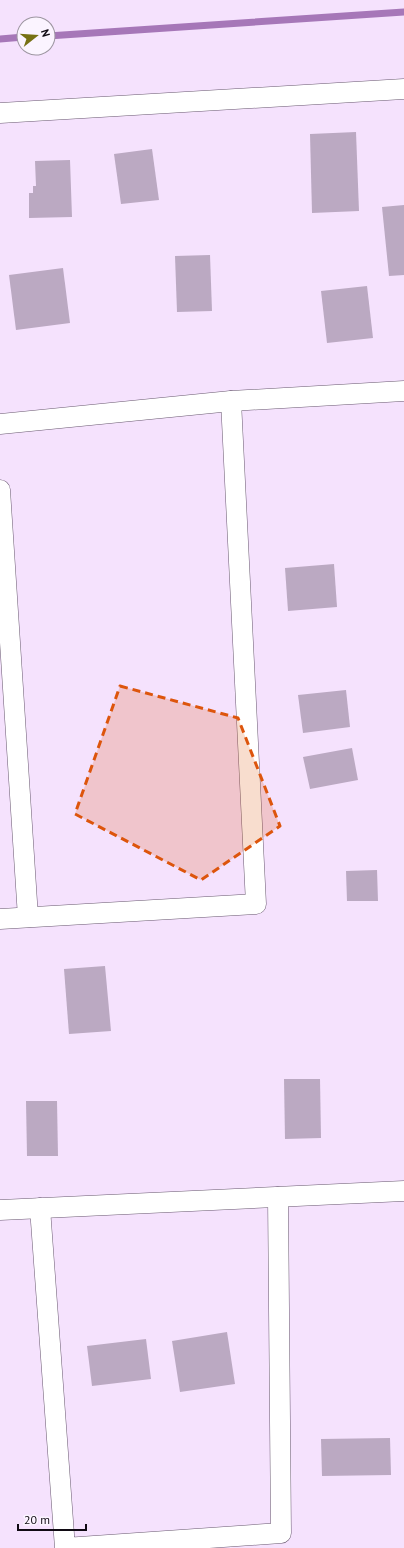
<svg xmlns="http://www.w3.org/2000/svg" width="404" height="1548" font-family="'PT Sans',sans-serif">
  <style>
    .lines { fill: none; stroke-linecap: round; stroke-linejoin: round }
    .stream { stroke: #a677b8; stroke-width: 7 }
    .building { fill: #bba9c2 }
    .street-casing { stroke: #695970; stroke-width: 21 }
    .street { stroke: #fff; stroke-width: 20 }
    .marked { fill: #dd550c; fill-opacity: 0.2; stroke: #dd550c; stroke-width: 3; stroke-dasharray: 8 5; stroke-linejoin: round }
  </style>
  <rect width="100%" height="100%" fill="#f5e2fd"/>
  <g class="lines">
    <!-- stream -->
    <g class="stream">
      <polyline points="48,36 404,12"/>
      <polyline points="0,39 24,37"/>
    </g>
  </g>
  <!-- building -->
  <g class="building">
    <polygon points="356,132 359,211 312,213 310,134"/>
    <polygon points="152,149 159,200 121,204 114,154"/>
    <polygon points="70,160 72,217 29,218 29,193 33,193 33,186 36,186 35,161"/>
    <polygon points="404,205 404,275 389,276 382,207"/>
    <polygon points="210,255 212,311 177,312 175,256"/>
    <polygon points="63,268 70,323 16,330 9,275"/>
    <polygon points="367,286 373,338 327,343 321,291"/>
    <polygon points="334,564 337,607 288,611 285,568"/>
    <polygon points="346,690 350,727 303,733 298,695"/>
    <polygon points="352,748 358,780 310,789 303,757"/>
    <polygon points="377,870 378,901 347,901 346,871"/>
    <polygon points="105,966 111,1031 69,1034 64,969"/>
    <polygon points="284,1079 320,1079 321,1138 285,1139"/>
    <polygon points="26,1101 57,1101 58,1156 27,1156"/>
    <polygon points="227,1332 235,1384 180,1392 172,1341"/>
    <polygon points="146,1339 151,1379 92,1386 87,1346"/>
    <polygon points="390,1438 391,1475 322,1476 321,1439"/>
  </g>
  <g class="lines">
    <!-- street casing -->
    <g class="street-casing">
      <g id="street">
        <polyline points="0,113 404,89"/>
        <polyline points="0,424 231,401 404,391"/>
        <polyline points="0,490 28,917"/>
        <polyline points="0,919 256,904 231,401"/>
        <polyline points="40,1208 65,1548 281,1533 278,1197"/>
        <polyline points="0,1210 404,1191"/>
      </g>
    </g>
    <!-- street -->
    <use href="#street" class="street"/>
  </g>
  <!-- marked area -->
  <path class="marked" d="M120,686l118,32 42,108 -79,54 -126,-66z"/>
  <!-- north arrow -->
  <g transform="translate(36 36) rotate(73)"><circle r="19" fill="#fbf4ff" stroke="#9d96a1"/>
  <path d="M0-3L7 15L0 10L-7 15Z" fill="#777114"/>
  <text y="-6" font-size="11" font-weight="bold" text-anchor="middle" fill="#100a13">N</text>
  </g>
  <!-- scale -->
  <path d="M18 1524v6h68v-6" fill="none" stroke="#100a13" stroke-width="2"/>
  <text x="24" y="1524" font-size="12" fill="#100a13" stroke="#fbf4ff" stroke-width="3" paint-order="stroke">20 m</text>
</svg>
